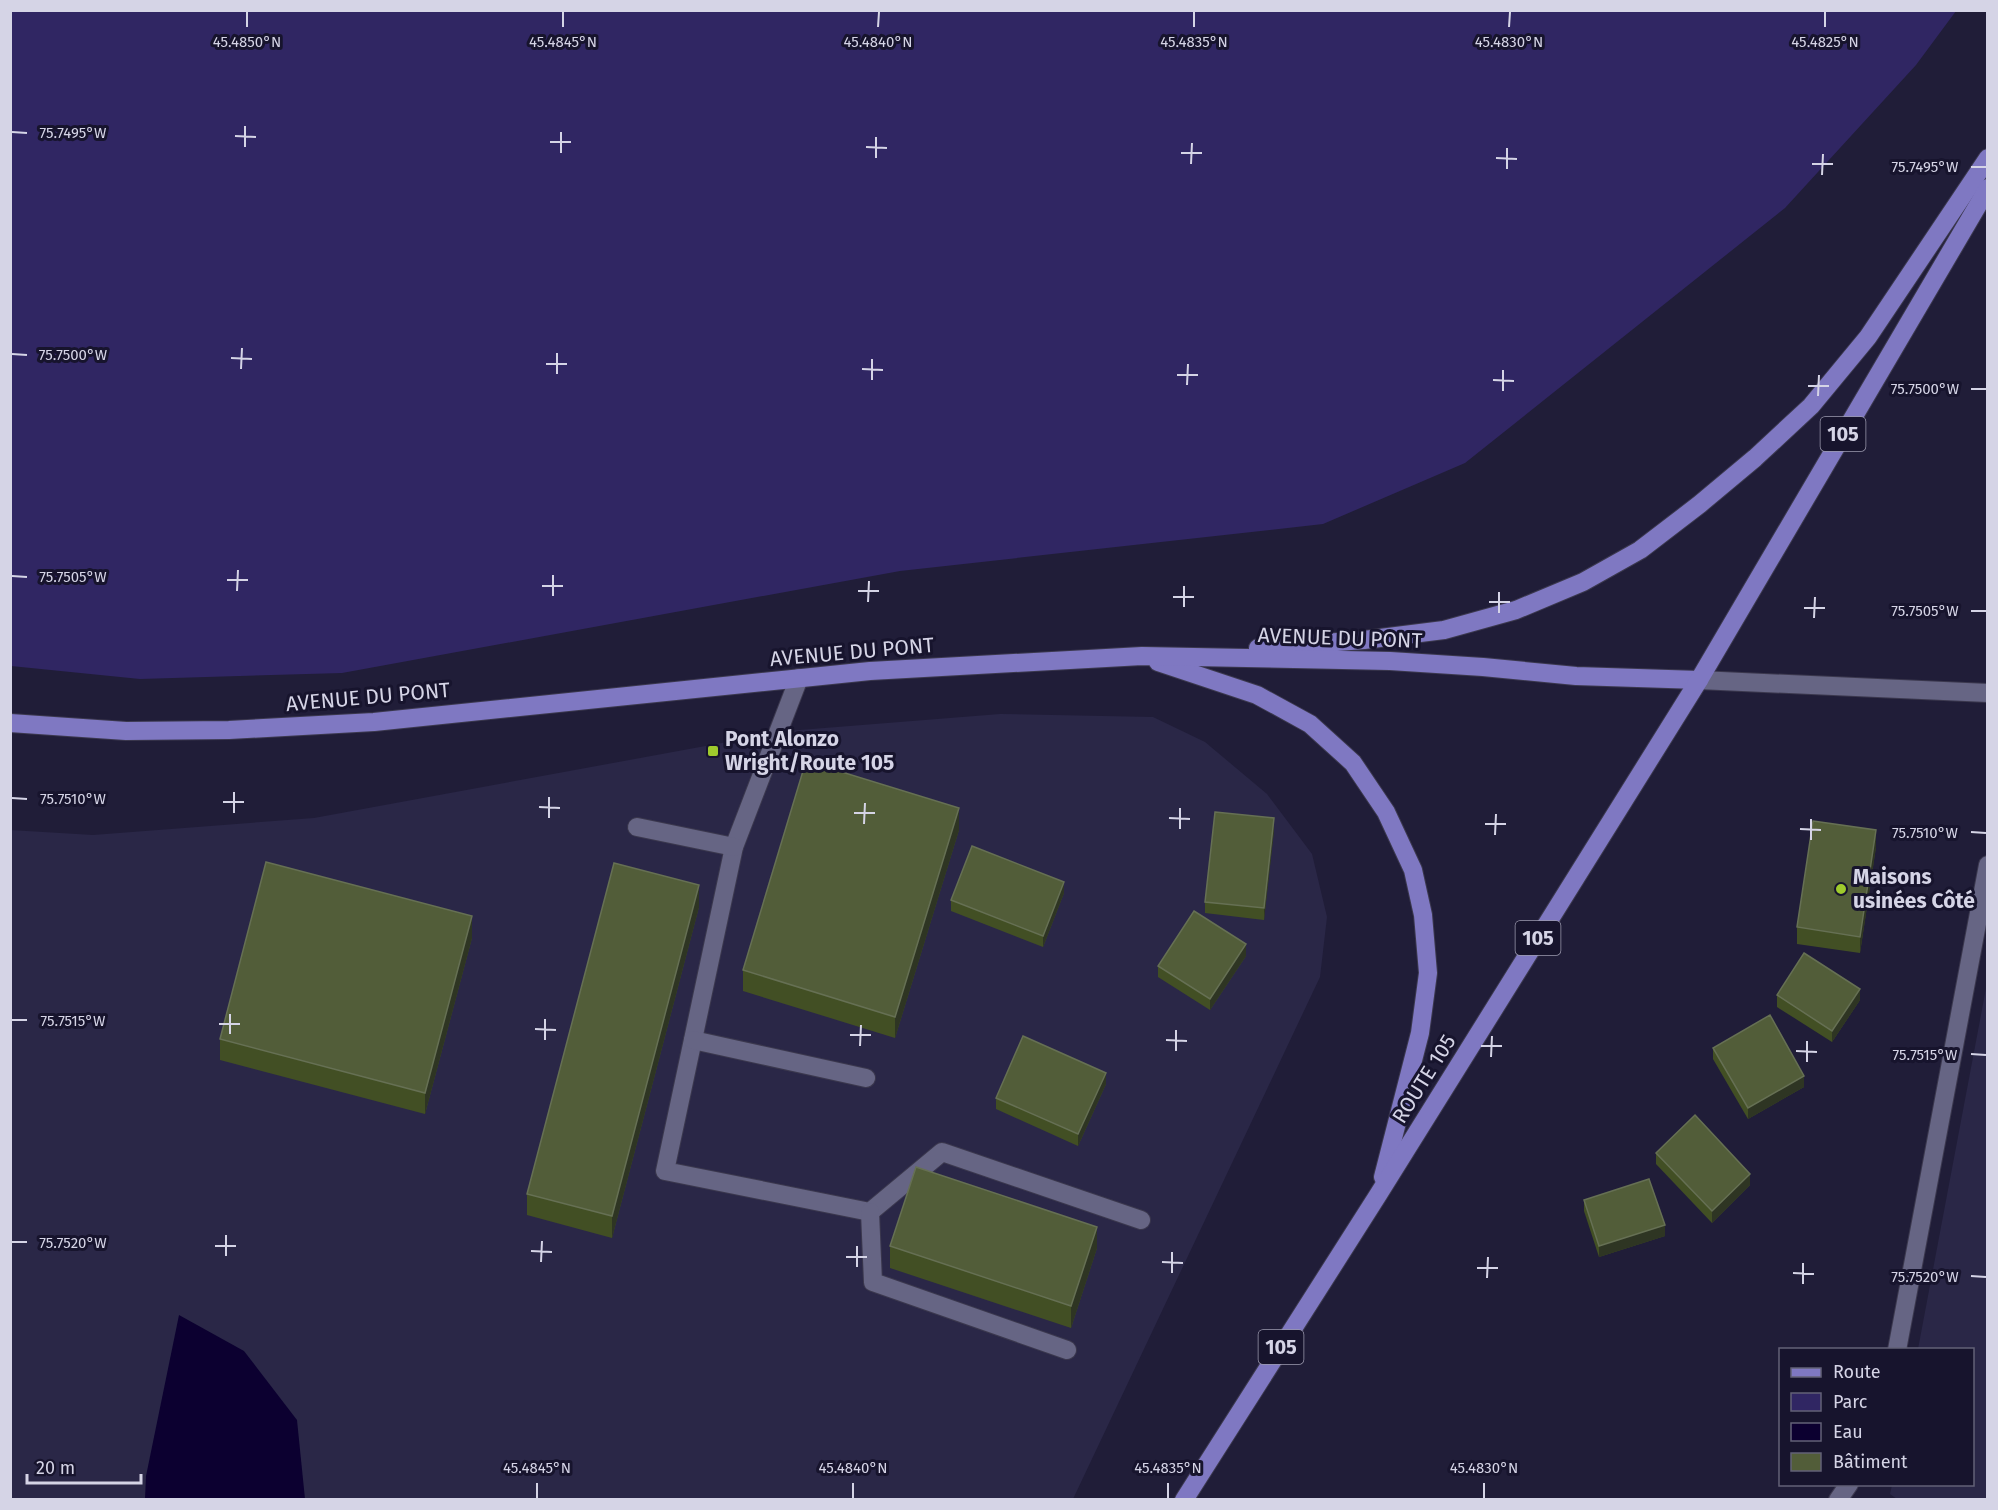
<svg xmlns="http://www.w3.org/2000/svg" width="1998" height="1510" font-family="'Fira Sans',sans-serif">
  <style>
    .built { fill: #2a2747 }
    .green { fill: #302663 }
    .water { fill: #0c0030 }
    .lines { fill: none; stroke-linecap: round; stroke-linejoin: round }
    .minor-casing { stroke: #3b384e; stroke-width: 20 }
    .major-casing { stroke: #3b384e; stroke-width: 20 }
    .minor { stroke: #666584; stroke-width: 18 }
    .major { stroke: #7f78c2; stroke-width: 18 }
    .wall { fill: #424f24 }
    .shaded-wall { fill: #2e3523 }
    .building { fill: #525d39; stroke: #667054; stroke-width: 1.5 }
    .ticks { fill: none; stroke: #d5d4e6; stroke-width: 2 }
    .poi-dot { fill: #9fca2d; stroke: #17142d; stroke-width: 2 }
    .labels { text-anchor: middle; dominant-baseline: central; stroke-width: 6; stroke-linejoin: round; paint-order: stroke }
    .shield { fill: #17142d; stroke: #9c9aae; stroke-width: 1.5 }
    .shield-label { font-size: 20px; font-weight: bold; fill: #d5d4e6 }
    .street-label { font-size: 21px; fill: #d5d4e6; stroke: #17142d }
    .poi-label { font-size: 21px; font-weight: bold; fill: #d5d4e6; stroke: #17142d; text-anchor: start }
    .ticks-label { font-size: 15px; text-anchor: middle; fill: #d5d4e6; stroke: #17142d; stroke-width: 6; stroke-linejoin: round; paint-order: stroke }
  </style>
  <rect width="100%" height="100%" fill="#201d38"/>
  <!-- built -->
  <g class="built">
    <polygon points="1000,714 1153,717 1205,742 1267,794 1312,854 1327,917 1320,977 1073,1499 11,1499 10,830 93,835 314,818 787,731"/>
    <polygon points="1987,983 1987,1499 1897,1499 1890,1494 1892,1485 1972,1484 1972,1350 1918,1349"/>
  </g>
  <!-- green -->
  <polygon class="green" points="10,11 11,10 1956,11 1916,65 1785,208 1465,463 1323,524 900,571 342,673 140,679 11,666"/>
  <!-- water -->
  <polygon class="water" points="179,1315 244,1351 297,1420 305,1499 145,1499 146,1476"/>
  <g class="lines">
    <!-- minor casing -->
    <g class="minor-casing">
      <g id="minor">
        <polyline points="799,678 734,847 665,1171 870,1212 942,1152 1141,1220"/>
        <polyline points="1699,680 1988,693"/>
        <polyline points="637,827 734,847"/>
        <polyline points="693,1040 866,1078"/>
        <polyline points="870,1212 873,1282 1067,1350"/>
        <polyline points="1897,1350 1988,865"/>
        <polyline points="1838,1500 1849,1484"/>
      </g>
    </g>
    <!-- major casing -->
    <g class="major-casing">
      <g id="major">
        <polyline points="1258,648 1364,640 1444,630 1516,610 1583,582 1640,550 1700,504 1755,458 1811,406 1868,337 1988,158"/>
        <polyline points="1158,662 1257,695 1310,724 1353,763 1386,812 1413,870 1423,915 1428,973 1420,1033 1383,1177"/>
        <polyline points="10,723 126,731 229,730 374,722 870,671 1142,656 1390,661 1483,667 1576,676 1699,680"/>
        <polyline points="1184,1500 1378,1195 1699,680 1988,188"/>
      </g>
    </g>
    <!-- minor -->
    <use href="#minor" class="minor"/>
    <!-- major -->
    <use href="#major" class="major"/>
  </g>
  <!-- wall -->
  <g class="wall">
    <polygon points="959,830 895,1038 743,991 743,970"/>
    <polygon points="1274,830 1264,920 1205,913 1205,902"/>
    <polygon points="1876,847 1860,953 1797,944 1797,927"/>
    <polygon points="1064,893 1043,947 951,911 951,900"/>
    <polygon points="699,907 612,1238 527,1215 527,1194"/>
    <polygon points="472,938 425,1114 220,1060 220,1039"/>
    <polygon points="1246,956 1210,1010 1158,977 1158,966"/>
    <polygon points="1777,995 1860,1000 1832,1042 1777,1007"/>
    <polygon points="1713,1048 1804,1087 1748,1119 1713,1059"/>
    <polygon points="1106,1084 1078,1146 996,1109 996,1098"/>
    <polygon points="1656,1153 1750,1185 1712,1223 1656,1164"/>
    <polygon points="1584,1200 1665,1236 1599,1257 1584,1211"/>
    <polygon points="890,1246 1097,1248 1071,1328 890,1268"/>
  </g>
  <!-- shaded-wall -->
  <g class="shaded-wall">
    <polygon points="959,808 959,830 895,1038 895,1017"/>
    <polygon points="1274,818 1274,830 1264,920 1264,908"/>
    <polygon points="1876,830 1876,847 1860,953 1860,937"/>
    <polygon points="1064,882 1064,893 1043,947 1043,936"/>
    <polygon points="699,885 699,907 612,1238 612,1216"/>
    <polygon points="472,916 472,938 425,1114 425,1093"/>
    <polygon points="1246,944 1246,956 1210,1010 1210,999"/>
    <polygon points="1860,989 1860,1000 1832,1042 1832,1031"/>
    <polygon points="1106,1073 1106,1084 1078,1146 1078,1134"/>
    <polygon points="1804,1076 1804,1087 1748,1119 1748,1108"/>
    <polygon points="1750,1174 1750,1185 1712,1223 1712,1211"/>
    <polygon points="1665,1225 1665,1236 1599,1257 1599,1246"/>
    <polygon points="1097,1227 1097,1248 1071,1328 1071,1306"/>
  </g>
  <!-- building -->
  <g class="building">
    <polygon points="806,761 959,808 895,1017 743,970"/>
    <polygon points="1215,812 1274,818 1264,908 1205,902"/>
    <polygon points="1813,821 1876,830 1860,937 1797,927"/>
    <polygon points="972,846 1064,882 1043,936 951,900"/>
    <polygon points="266,862 472,916 425,1093 220,1039"/>
    <polygon points="614,863 699,885 612,1216 527,1194"/>
    <polygon points="1194,911 1246,944 1210,999 1158,966"/>
    <polygon points="1804,953 1860,989 1832,1031 1777,995"/>
    <polygon points="1770,1015 1804,1076 1748,1108 1713,1048"/>
    <polygon points="1023,1036 1106,1073 1078,1134 996,1098"/>
    <polygon points="1695,1115 1750,1174 1712,1211 1656,1153"/>
    <polygon points="916,1167 1097,1227 1071,1306 890,1246"/>
    <polygon points="1649,1179 1665,1225 1599,1246 1584,1200"/>
  </g>
  <!-- ticks -->
  <path class="ticks" d="M247,27v-15M563,27v-15M878,27l1,-15M1194,27v-15M1509,27l1,-15M1825,27v-15M12,132l15,1M235,136l21,1M550,142h21M245,147v-21M866,147l21,1M561,153v-21M1181,153h21M876,158v-21M1496,158l21,1M1191,164l1,-21M1812,164h21M1971,167h15M1507,169v-21M1822,175l1,-21M12,354l15,1M231,358l21,1M546,364h21M241,369l1,-21M862,369l21,1M557,374v-21M1177,375h21M872,380v-21M1493,380l21,1M1187,385l1,-21M1808,386h21M1971,389h15M1503,391v-21M1818,396l1,-21M12,576l15,1M227,580h21M542,586h21M237,591l1,-21M858,591h21M553,596v-21M1173,597h21M868,602l1,-21M1489,602h21M1184,607v-21M1804,608h21M1971,611h15M1499,613v-21M1814,618l1,-21M12,798l15,1M223,802h21M539,807l21,1M234,813v-21M854,813h21M549,818v-21M1169,818l21,1M864,824l1,-21M1485,824h21M1180,829v-21M1800,829l21,1M1971,832l15,1M1495,835l1,-21M1811,840v-21M12,1020h15M219,1024h21M535,1029l21,1M230,1034v-20M850,1035h21M545,1040v-21M1166,1040l21,1M860,1046l1,-21M1481,1046h21M1176,1051v-21M1796,1051l21,1M1971,1054l15,1M1491,1057l1,-21M1807,1062v-21M12,1242h15M215,1246h21M531,1251l21,1M226,1256v-21M846,1257h21M541,1262l1,-21M1162,1262l21,1M857,1267v-21M1477,1268h21M1172,1273v-21M1793,1273l21,1M1971,1276l15,1M1487,1278l1,-21M1803,1284v-21M537,1498v-15M853,1498v-15M1168,1498v-15M1484,1498v-15"/>
  <!-- markers -->
  <g class="poi-dot">
    <rect x="707" y="745" width="12" height="12" rx="3"/>
    <circle cx="1841" cy="889" r="6"/>
  </g>
  <g class="labels">
    <!-- shield labels -->
    <g class="shield">
      <rect x="1820.5" y="417" width="45" height="34" rx="4.5"/>
      <rect x="1515.5" y="921" width="45" height="34" rx="4.5"/>
      <rect x="1258.5" y="1330" width="45" height="34" rx="4.5"/>
    </g>
    <g class="shield-label">
      <text x="1843" y="434">105</text>
      <text x="1538" y="938">105</text>
      <text x="1281" y="1347">105</text>
    </g>
    <!-- street labels -->
    <g class="street-label">
      <text transform="translate(1340 638) rotate(2)">AVENUE DU PONT</text>
      <text transform="translate(852 652) rotate(-5)">AVENUE DU PONT</text>
      <text transform="translate(368 697) rotate(-5)">AVENUE DU PONT</text>
      <text transform="translate(1424 1079) rotate(-58)">ROUTE 105</text>
    </g>
    <!-- poi labels -->
    <g class="poi-label">
      <text x="725" y="739">Pont Alonzo<tspan x="725" dy="24">Wright/Route 105</tspan></text>
      <text x="1853" y="877">Maisons<tspan x="1853" dy="24">usinées Côté</tspan></text>
    </g>
  </g>
  <g class="ticks-label">
    <text x="247" y="47">45.4850°N</text>
    <text x="563" y="47">45.4845°N</text>
    <text x="878" y="47">45.4840°N</text>
    <text x="1194" y="47">45.4835°N</text>
    <text x="1509" y="47">45.4830°N</text>
    <text x="1825" y="47">45.4825°N</text>
    <text x="73" y="138">75.7495°W</text>
    <text x="1925" y="172">75.7495°W</text>
    <text x="73" y="360">75.7500°W</text>
    <text x="1925" y="394">75.7500°W</text>
    <text x="73" y="582">75.7505°W</text>
    <text x="1925" y="616">75.7505°W</text>
    <text x="73" y="804">75.7510°W</text>
    <text x="1925" y="838">75.7510°W</text>
    <text x="73" y="1026">75.7515°W</text>
    <text x="1925" y="1060">75.7515°W</text>
    <text x="73" y="1248">75.7520°W</text>
    <text x="1925" y="1282">75.7520°W</text>
    <text x="537" y="1473">45.4845°N</text>
    <text x="853" y="1473">45.4840°N</text>
    <text x="1168" y="1473">45.4835°N</text>
    <text x="1484" y="1473">45.4830°N</text>
  </g>
  <!-- border -->
  <rect width="1998" height="1510" fill="none" stroke="#d5d4e6" stroke-width="24"/>
  <!-- legend -->
  <rect x="1779" y="1348" width="195" height="138" fill="#17142d" stroke="#636177" stroke-width="1.5"/>
  <rect x="1791" y="1368" width="30" height="9" fill="#7f78c2" stroke="#636177" stroke-width="1.5"/>
  <text x="1833" y="1378" font-size="18" fill="#d5d4e6">Route</text>
  <rect x="1791" y="1393" width="30" height="18" fill="#302663" stroke="#636177" stroke-width="1.5"/>
  <text x="1833" y="1408" font-size="18" fill="#d5d4e6">Parc</text>
  <rect x="1791" y="1423" width="30" height="18" fill="#0c0030" stroke="#636177" stroke-width="1.5"/>
  <text x="1833" y="1438" font-size="18" fill="#d5d4e6">Eau</text>
  <rect x="1791" y="1453" width="30" height="18" fill="#525d39" stroke="#636177" stroke-width="1.5"/>
  <text x="1833" y="1468" font-size="18" fill="#d5d4e6">Bâtiment</text>
  <!-- scale -->
  <path d="M27 1474v9h114v-9" fill="none" stroke="#d5d4e6" stroke-width="3"/>
  <text x="36" y="1474" font-size="18" fill="#d5d4e6" stroke="#17142d" stroke-width="4.5" paint-order="stroke">20 m</text>
</svg>
